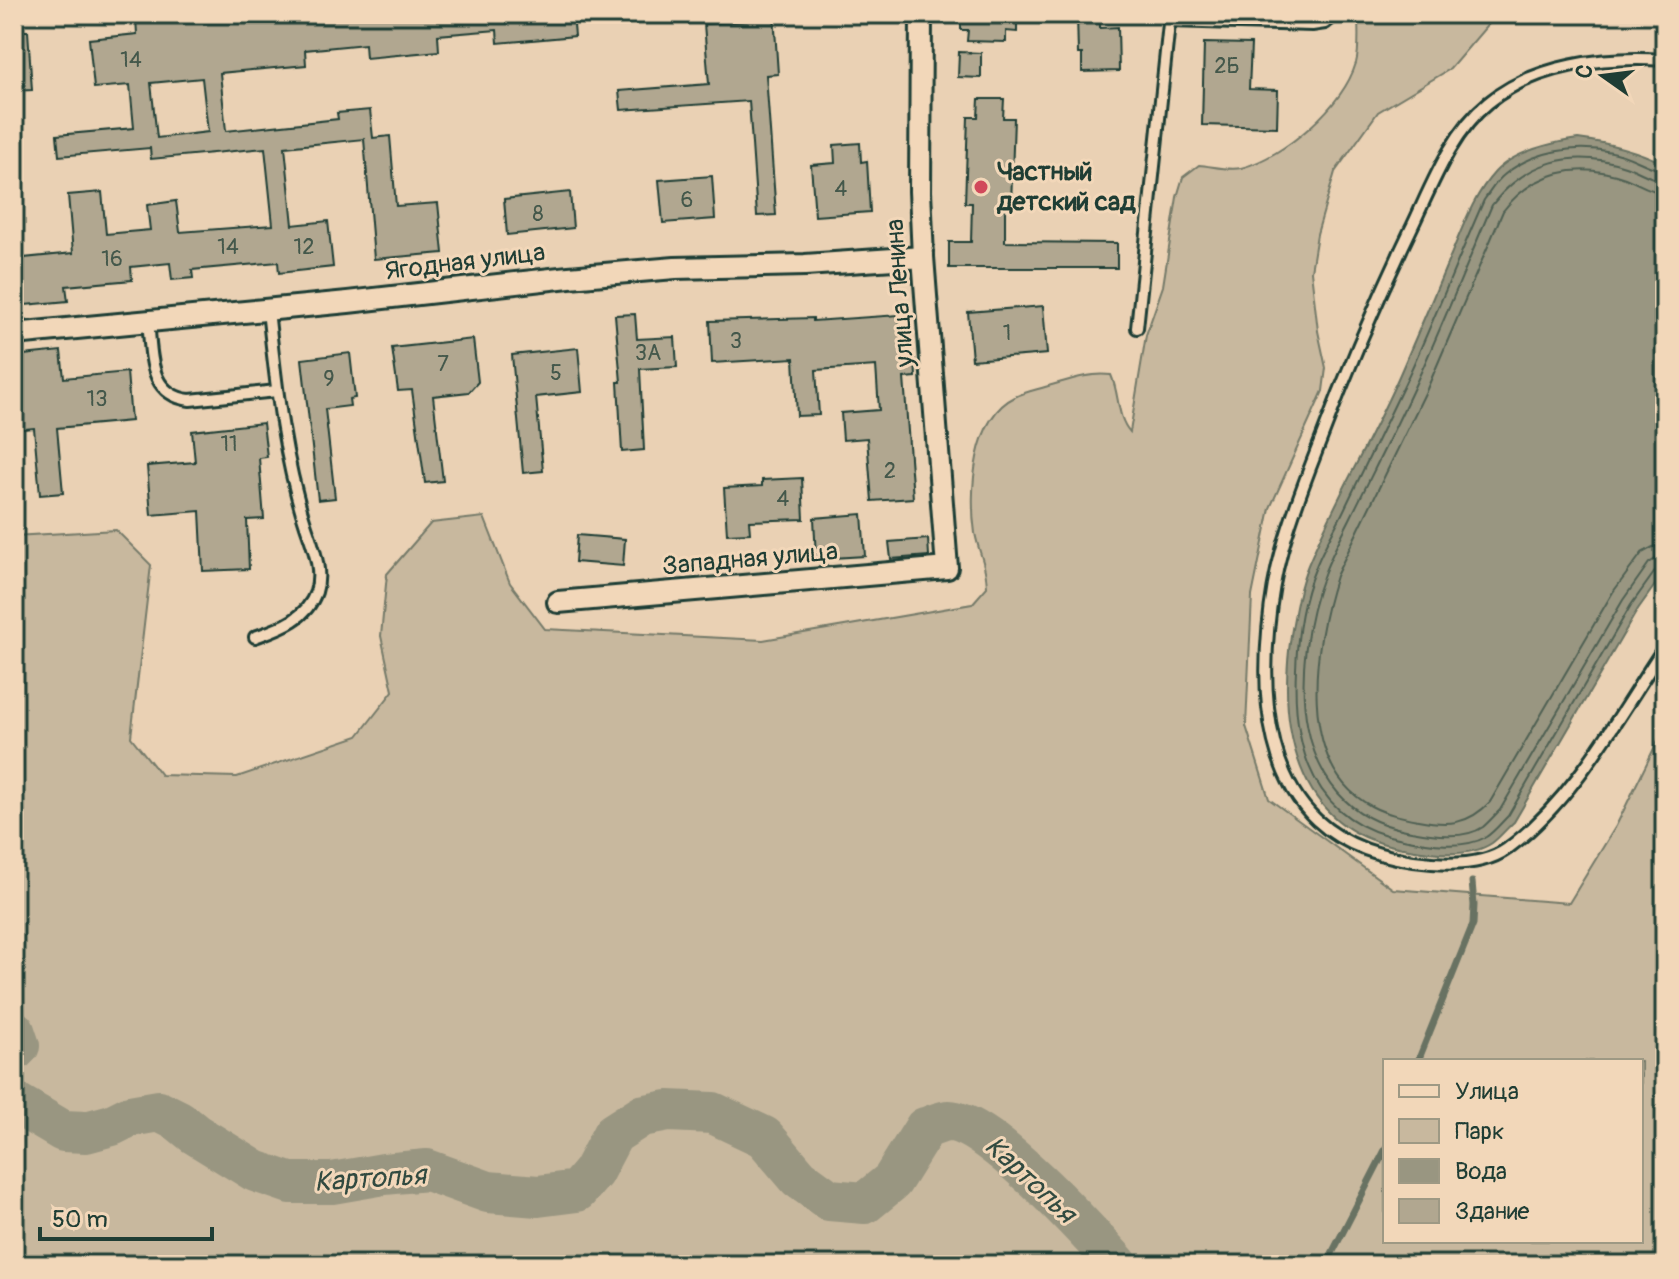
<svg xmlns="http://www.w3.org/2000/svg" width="1679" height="1279" font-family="Pangolin,sans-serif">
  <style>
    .green { fill: #c8b89e; stroke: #747a69; stroke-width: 2; fill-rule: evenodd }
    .water { fill: #999681; stroke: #687262; stroke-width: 2 }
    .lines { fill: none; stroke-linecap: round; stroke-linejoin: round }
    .shore { stroke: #506153; stroke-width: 2 }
    .stream { stroke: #687262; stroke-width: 7 }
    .river { stroke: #999681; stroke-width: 42 }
    .building { fill: #b1a790; stroke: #1f3d34; stroke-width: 2; fill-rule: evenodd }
    .service-casing { stroke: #1f3d34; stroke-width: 16 }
    .minor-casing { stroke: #1f3d34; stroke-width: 26 }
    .service { stroke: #f2d7b9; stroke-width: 10 }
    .minor { stroke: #f2d7b9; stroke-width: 20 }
    .poi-dot { fill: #d1495b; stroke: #f2d7b9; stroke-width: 3 }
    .labels { text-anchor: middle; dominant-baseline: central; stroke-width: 6; stroke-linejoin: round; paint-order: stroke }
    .number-label { font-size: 22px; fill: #44584b }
    .poi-label { font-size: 26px; font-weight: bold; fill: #1f3d34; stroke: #f2d7b9; text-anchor: start }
    .street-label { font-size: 26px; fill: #1f3d34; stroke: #f2d7b9 }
    .water-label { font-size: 28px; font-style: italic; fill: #314a40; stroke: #f2d7b9 }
  </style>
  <rect width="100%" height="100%" fill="#ead1b4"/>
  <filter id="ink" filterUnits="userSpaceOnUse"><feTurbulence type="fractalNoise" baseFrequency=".0125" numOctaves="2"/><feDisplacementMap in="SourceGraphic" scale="16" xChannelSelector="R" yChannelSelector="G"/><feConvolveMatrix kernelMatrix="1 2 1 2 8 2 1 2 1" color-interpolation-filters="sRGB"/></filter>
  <g filter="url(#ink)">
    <!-- green -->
    <path class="green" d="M1358,14h139l-47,55 -72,43 -43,60 -18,62 -6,37 7,60 8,37 -3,23 -53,117 -18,88 -6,130 23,73 124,90 176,14 47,-77 49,-100v539h-1651v-729l102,-6 35,35 -20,172 30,38 76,2 121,-41 35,-45 -12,-55 6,-62 44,-51 53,-6 26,66 35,46 218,11 209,-36 15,-17c-1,-25 -8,-33 -12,-54 -6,-40 -2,-116 40,-136 9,-5 20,-7 30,-10 22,-6 43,-15 66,-12 9,20 5,41 19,57l16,-97 17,-49 14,-89 6,-20 16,-12c13,1 30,6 42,3 43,-11 102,-62 115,-105 4,-15 2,-34 2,-49zM1385,1061h256v180h-256z"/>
    <!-- water -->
    <path class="water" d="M1578,139c32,4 58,11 87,25v407l-27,38 -124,213c-7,6 -14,15 -22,21 -25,17 -67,9 -94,4 -104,-19 -120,-124 -107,-212 4,-24 8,-48 17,-70 27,-65 64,-127 92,-191 17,-39 34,-78 50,-117 13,-30 23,-61 45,-85 19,-21 56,-29 83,-33z"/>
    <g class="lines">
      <!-- shore -->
      <g class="shore">
        <path d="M1665,171c-18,-3 -35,-16 -53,-19 -37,-8 -79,-1 -108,23 -8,6 -14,17 -20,25 -27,61 -51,123 -79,183 -21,44 -42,87 -63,131 -9,18 -20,36 -27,55 -13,31 -18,66 -19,100 -4,80 18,154 107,170 24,5 60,11 83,-2 8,-5 15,-14 22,-21l123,-211 25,-35 9,-2"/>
        <path d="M1665,181c-14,-1 -27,-11 -40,-15 -53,-17 -99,-5 -133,39 -25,59 -49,119 -76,178 -21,46 -44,91 -66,136 -9,18 -19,36 -26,55 -34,89 -37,234 82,256 22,4 57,11 77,-3 6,-5 12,-12 17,-17l123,-210 26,-37 8,-5 8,-1"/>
        <path d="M1665,193c-15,-1 -27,-10 -40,-15 -47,-17 -92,-6 -122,33l-76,178 -91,187c-22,68 -41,189 35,230 15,8 31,11 47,14 30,6 50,5 72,-18l123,-210 29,-39 11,-6 12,-2"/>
      </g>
      <!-- stream -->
      <g class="stream">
        <polyline points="1418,1061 1473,924 1474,905 1472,882"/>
        <polyline points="1326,1265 1385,1150"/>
      </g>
      <!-- river -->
      <g class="river">
        <polyline points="14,1031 19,1046 14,1051"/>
        <path d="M14,1102l49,29 23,1 26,-7 18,-9 29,-5 20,10 16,13 60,37 35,12h42l52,-9 43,-4 61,22 50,4 39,-5 16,-19 20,-38 28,-18 27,-5 45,2 51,24 35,41 30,22 36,3 27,-22 33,-53c7,-2 17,-7 24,-7 40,1 141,113 169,144"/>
      </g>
    </g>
    <!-- building -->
    <g class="building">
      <path d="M262,14h90v2l21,-2h200l2,22 -77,7 -1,-13 -59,5 1,16 -73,7 -1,-14 -60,6 1,15 -86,8 6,58 112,-12 -1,-6 33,-3 3,28 17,-2 6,70 42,-3 5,50 -69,6 -10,-120 -79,8 8,78 35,-4 5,46 -54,6 -1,-11 -86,8 1,8 -21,2 -2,-17 -39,4 1,13 -66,6 2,15 -54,5v-47l59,-6 -5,-58 34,-3 4,42 44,-4 -3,-25 29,-4 4,31 93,-7 -8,-77 -114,11 -1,-11 -91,8 -2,-21 77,-7 -4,-43 -36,3 -5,-49 48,-5 -1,-16 31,-3 1,8zM202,78l6,54 -51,6 -6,-55z"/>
      <polygon points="747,14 774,14 778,74 766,75 776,215 757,216 749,101 621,110 619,91 709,84 704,24 747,21"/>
      <polygon points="961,14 1017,14 1017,32 1006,31 1006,42 967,41 968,30 961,30"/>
      <polygon points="1077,14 1100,14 1100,28 1118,27 1119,71 1082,72 1082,54 1078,54"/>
      <polygon points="14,31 28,31 32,90 14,91"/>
      <polygon points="1204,43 1251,44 1249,89 1278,90 1277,127 1202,125"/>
      <polygon points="959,52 981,53 981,78 958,77"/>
      <polygon points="979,99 1004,99 1003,118 1014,118 1011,205 1005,204 1005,242 1117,243 1117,268 949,268 949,242 971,242 972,203 965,203 968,117 978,117"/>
      <polygon points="860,143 861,162 867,161 870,212 815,216 811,165 835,163 834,145"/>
      <polygon points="712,176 715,219 663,223 659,180"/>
      <polygon points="570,192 573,228 507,235 504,199"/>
      <polygon points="1043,306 1047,354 972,360 968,312"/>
      <polygon points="635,314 637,339 675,337 677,367 640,369 644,450 622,452 618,382 621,382 615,315"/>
      <polygon points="899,315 902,360 915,359 916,377 904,378 913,498 872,501 867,438 843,440 841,413 879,410 876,366 816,370 819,415 797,416 794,358 712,363 710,321 813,318 813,321"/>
      <polygon points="473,339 478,382 469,392 433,396 443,481 425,483 412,390 398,391 392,348"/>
      <polygon points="578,348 582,392 536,397 543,471 523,473 512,355"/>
      <polygon points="61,351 64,378 127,372 131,421 57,428 63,493 40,495 34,428 14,430 14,356"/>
      <polygon points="350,353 355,398 349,399 350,406 325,409 335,498 318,500 302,359"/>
      <polygon points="263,423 267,457 259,458 264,519 247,520 249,569 203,571 200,511 151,515 147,466 195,462 192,431"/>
      <polygon points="802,478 804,519 749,521 750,533 727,534 724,488 762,486 762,480"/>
      <polygon points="862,514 865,556 816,559 814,518"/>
      <polygon points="577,535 625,539 623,566 575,562"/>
      <polygon points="928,539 929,556 891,559 889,542"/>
    </g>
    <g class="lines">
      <!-- service casing -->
      <g class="service-casing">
        <g id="service">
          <polyline points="1169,21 1312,25 1325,23 1336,14"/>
          <path d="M1665,60c-60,-4 -130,4 -177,43 -38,31 -57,85 -78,128 -33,69 -63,139 -90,211 -14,36 -28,71 -38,108 -13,46 -19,110 -14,157 11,101 64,148 164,156 25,2 54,1 75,-14 68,-50 111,-133 158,-203"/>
          <path d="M148,321c4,34 0,74 42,79l87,-9"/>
          <polyline points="1137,328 1170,14"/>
          <path d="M255,637c25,-9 51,-17 61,-45 7,-22 -3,-45 -10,-66 -23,-70 -30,-143 -38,-216"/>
        </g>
      </g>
      <!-- minor casing -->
      <g class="minor-casing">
        <g id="minor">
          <polyline points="14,334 348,302 569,277 675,268 805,265 923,257"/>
          <polyline points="558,602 947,568 923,257 920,191 921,14"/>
        </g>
      </g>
      <!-- service -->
      <use href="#service" class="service"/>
      <!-- minor -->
      <use href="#minor" class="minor"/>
    </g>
  </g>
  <!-- markers -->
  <circle class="poi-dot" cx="981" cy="187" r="8"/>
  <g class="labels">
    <!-- number labels -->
    <g class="number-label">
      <text x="131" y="60">14</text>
      <text x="1227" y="66">2Б</text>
      <text x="841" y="189">4</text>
      <text x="687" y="200">6</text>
      <text x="538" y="214">8</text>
      <text x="228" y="247">14</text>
      <text x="304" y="247">12</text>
      <text x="112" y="259">16</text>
      <text x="1007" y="333">1</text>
      <text x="736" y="341">3</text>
      <text x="648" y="353">3А</text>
      <text x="443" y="364">7</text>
      <text x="556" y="373">5</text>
      <text x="329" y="379">9</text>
      <text x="97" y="399">13</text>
      <text x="229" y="444">11</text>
      <text x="890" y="471">2</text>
      <text x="783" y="499">4</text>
    </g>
    <!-- poi labels -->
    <g class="poi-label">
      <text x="997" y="172">Частный<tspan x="997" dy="30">детский сад</tspan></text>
    </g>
    <!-- street labels -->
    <g class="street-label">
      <text transform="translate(465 262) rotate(-7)">Ягодная улица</text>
      <text transform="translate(900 293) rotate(-94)">улица Ленина</text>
      <text transform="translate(750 559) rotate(-5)">Западная улица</text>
    </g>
    <!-- water labels -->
    <g class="water-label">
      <text transform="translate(370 1179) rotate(-4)">Картопья</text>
      <text transform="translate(1030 1180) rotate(43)">Картопья</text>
    </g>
  </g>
  <!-- margin -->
  <rect width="1679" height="1279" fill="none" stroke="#f2d7b9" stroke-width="48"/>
  <rect x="24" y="24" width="1631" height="1231" fill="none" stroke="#1f3d34" stroke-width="3" filter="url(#ink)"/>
  <!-- legend -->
  <rect x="1383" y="1059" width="260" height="184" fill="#f2d7b9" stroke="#9e9984" stroke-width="2"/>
  <rect x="1399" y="1085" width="40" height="12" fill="#f2d7b9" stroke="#9e9984" stroke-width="2"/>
  <text x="1455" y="1099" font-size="24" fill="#1f3d34">Улица</text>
  <rect x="1399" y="1119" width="40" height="24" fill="#c8b89e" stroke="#9e9984" stroke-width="2"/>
  <text x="1455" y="1139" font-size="24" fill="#1f3d34">Парк</text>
  <rect x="1399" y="1159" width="40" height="24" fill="#999681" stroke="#9e9984" stroke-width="2"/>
  <text x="1455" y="1179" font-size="24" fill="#1f3d34">Вода</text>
  <rect x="1399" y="1199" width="40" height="24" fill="#b1a790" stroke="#9e9984" stroke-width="2"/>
  <text x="1455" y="1219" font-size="24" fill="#1f3d34">Здание</text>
  <!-- north arrow -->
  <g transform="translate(1603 76) rotate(284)" stroke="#f2d7b9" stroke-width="6" paint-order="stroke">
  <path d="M0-6L14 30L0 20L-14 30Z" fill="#1f3d34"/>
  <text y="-12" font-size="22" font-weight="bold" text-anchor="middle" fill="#1f3d34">С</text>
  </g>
  <!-- scale -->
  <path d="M40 1227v12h172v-12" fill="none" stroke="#1f3d34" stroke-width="4"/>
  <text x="52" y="1227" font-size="24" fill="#1f3d34" stroke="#f2d7b9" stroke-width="6" paint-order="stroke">50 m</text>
</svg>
